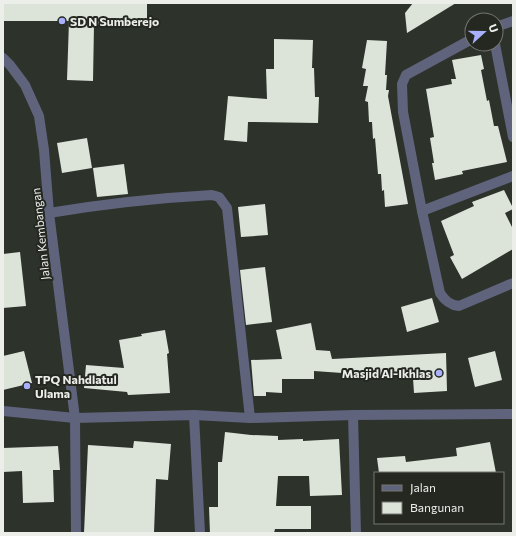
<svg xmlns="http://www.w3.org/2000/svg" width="516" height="536" font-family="Commissioner,sans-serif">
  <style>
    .building { fill: #dce3d9 }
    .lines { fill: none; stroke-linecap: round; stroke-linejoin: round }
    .minor { stroke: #5f637c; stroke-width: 10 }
    .poi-dot { fill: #a8b0fc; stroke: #242821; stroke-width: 1.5 }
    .labels { text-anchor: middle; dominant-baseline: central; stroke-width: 4; stroke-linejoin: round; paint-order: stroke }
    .poi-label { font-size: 12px; font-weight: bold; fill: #ebeee9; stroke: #242821; text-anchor: start }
    .street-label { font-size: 12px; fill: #ebeee9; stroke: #242821 }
  </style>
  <rect width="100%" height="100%" fill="#2d322b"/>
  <!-- building -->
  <g class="building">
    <polygon points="3,3 147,3 147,25 94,25 93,81 67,80 69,21 3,21"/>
    <polygon points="413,3 456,3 407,33 405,13"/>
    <polygon points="274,39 313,40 312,68 314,68 315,97 319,97 318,123 248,122 247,142 224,140 228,96 267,99 266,69 274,69"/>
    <polygon points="367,40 387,41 385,75 387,75 386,90 389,90 388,96 408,204 385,207 384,190 382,191 381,174 378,174 375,138 373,139 372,122 369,122 368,102 365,101 368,86 363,86 366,69 362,68"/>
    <polygon points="481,55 484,69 481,70 487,101 489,100 494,126 498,126 507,162 462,171 463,174 435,180 432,163 434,163 430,138 434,137 426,89 452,84 451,79 456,79 452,60"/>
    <polygon points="87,138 92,168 62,173 57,143"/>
    <polygon points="124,164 128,194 97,197 93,168"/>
    <polygon points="504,190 513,208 513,209 505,213 513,229 513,249 462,279 450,257 454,255 441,221 474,206 472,202"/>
    <polygon points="265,204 268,235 241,237 238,207"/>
    <polygon points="20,252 26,306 3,308 3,254"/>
    <polygon points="265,267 272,322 246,325 240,270"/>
    <polygon points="432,298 439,322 407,332 401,307"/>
    <polygon points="311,323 316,350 330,351 332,359 446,353 447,391 414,393 413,378 314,371 314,379 282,379 282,393 266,392 266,396 254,396 251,360 282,359 276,330"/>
    <polygon points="165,330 169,353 167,354 170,393 128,395 127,392 84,388 86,365 124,368 119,340 142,336 141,334"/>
    <polygon points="24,351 32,383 3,390 3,356"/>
    <polygon points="495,351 502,380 475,387 468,358"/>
    <polygon points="225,432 251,435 278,436 278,440 303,439 303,441 339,439 342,495 310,496 309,476 278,476 276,506 311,506 311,529 275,529 274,533 210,533 209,507 218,507 218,462 222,462"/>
    <polygon points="134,441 171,444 168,480 156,479 154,533 84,533 88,445 133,448"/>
    <polygon points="490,442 496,473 379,473 377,458 405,456 406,462 457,456 456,448"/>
    <polygon points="58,446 60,470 53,470 54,502 23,503 22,471 3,472 3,448"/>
  </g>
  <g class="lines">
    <!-- minor -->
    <g class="minor">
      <polyline points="496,27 513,21"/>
      <path d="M472,39l-66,36 -4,9 1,28 19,99 18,82c5,8 10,12 19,13l54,-23"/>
      <polyline points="495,44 513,137"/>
      <polyline points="3,58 10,65 25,85 39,116 44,150 49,213 75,418 76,533"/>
      <polyline points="422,211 513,176"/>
      <path d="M49,213c54,-9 108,-15 163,-18l7,2 8,11 23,210"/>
      <polyline points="3,411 75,418 194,415 250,418 353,415 513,414"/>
      <polyline points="194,415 200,533"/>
      <polyline points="353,415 356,533"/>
    </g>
  </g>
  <!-- markers -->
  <g class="poi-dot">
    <circle cx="62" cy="21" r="4"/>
    <circle cx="439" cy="373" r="4"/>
    <circle cx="27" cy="386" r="4"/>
  </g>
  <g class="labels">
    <!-- poi labels -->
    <g class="poi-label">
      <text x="70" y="21">SD N Sumberejo</text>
      <text x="431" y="373" text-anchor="end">Masjid Al-Ikhlas</text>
      <text x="35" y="379">TPQ Nahdlatul<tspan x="35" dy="14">Ulama</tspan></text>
    </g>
    <!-- street labels -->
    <g class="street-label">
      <text transform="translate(40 234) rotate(-96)">Jalan Kembangan</text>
    </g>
  </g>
  <!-- border -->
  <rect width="516" height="536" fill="none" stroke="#ebeee9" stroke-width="8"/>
  <!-- legend -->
  <rect x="374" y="472" width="130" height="52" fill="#242821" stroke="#747771"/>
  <rect x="382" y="485" width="20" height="6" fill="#5f637c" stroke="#747771"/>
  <text x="410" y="492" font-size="12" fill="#ebeee9">Jalan</text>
  <rect x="382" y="502" width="20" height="12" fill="#dce3d9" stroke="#747771"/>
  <text x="410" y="512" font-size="12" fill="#ebeee9">Bangunan</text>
  <!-- north arrow -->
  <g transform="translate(484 32) rotate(69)"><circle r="19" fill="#242821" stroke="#747771"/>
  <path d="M0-3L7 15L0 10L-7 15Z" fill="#a8b0fc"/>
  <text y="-6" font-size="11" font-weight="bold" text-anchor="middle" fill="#ebeee9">U</text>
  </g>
</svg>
